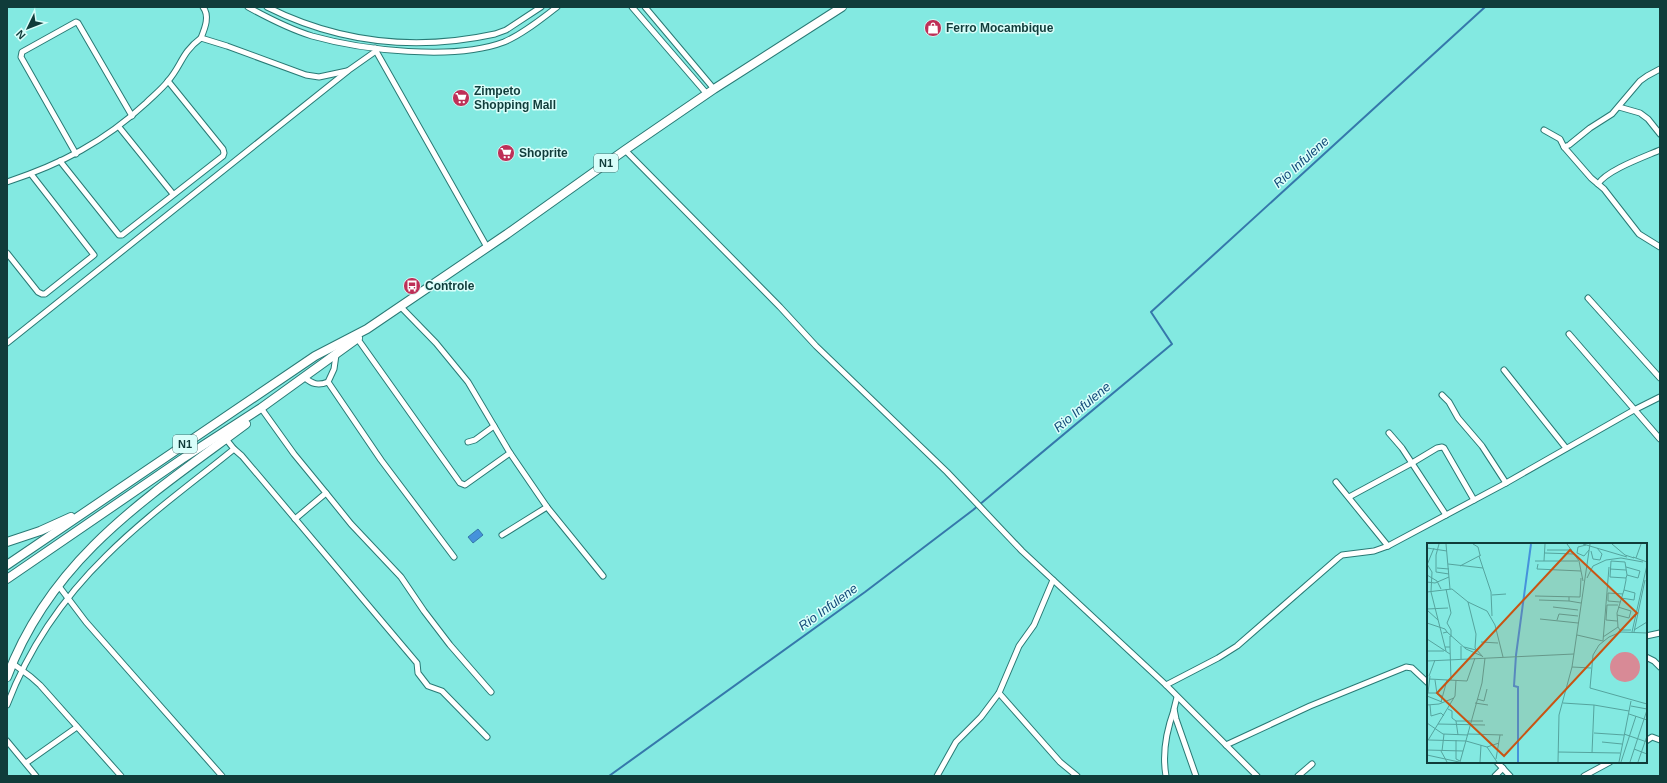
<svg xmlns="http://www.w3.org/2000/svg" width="1667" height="783" font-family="Arial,sans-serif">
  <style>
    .water { fill: #4592db; stroke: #3578ab }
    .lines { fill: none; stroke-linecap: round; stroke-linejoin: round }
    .stream { stroke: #3578ab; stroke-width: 2 }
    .minor-casing { stroke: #297a75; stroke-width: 7 }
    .trunk-casing { stroke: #297a75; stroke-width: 10 }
    .minor { stroke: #fff; stroke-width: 5 }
    .trunk { stroke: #fff; stroke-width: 8 }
    .labels { text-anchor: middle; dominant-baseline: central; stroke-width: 3; stroke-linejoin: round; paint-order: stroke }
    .shield { fill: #d9fefa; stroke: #4c7674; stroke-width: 1 }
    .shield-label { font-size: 11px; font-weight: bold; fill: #103c3a }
    .poi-label { font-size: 12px; font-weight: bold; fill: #103c3a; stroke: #d9fefa; text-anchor: start }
    .water-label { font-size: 13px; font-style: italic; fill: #124a79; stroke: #d9fefa }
    .inset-river { fill: none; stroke: #4592db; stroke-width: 2 }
    .inset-road { fill: none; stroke: #55a49e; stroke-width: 1 }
    .view { fill: #c85513; fill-opacity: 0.15; stroke: #c85513; stroke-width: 2 }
    .inset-edge { fill: none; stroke: #103c3a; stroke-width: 2 }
  </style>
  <rect width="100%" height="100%" fill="#83e9e1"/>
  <!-- water -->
  <polygon class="water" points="478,529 483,535 473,543 468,537"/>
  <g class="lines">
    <!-- stream -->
    <polyline class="stream" points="609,776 865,592 973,510 1172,344 1151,312 1485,7"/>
    <!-- minor casing -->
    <g class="minor-casing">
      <g id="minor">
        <path d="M248,7c20,11 41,22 64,29 50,14 142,25 192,6 19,-8 37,-23 53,-35"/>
        <path d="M267,7c72,36 150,44 228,27l11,-4 35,-23"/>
        <polyline points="632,7 707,94"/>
        <polyline points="645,7 714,89"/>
        <path d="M201,38c4,-10 9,-22 2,-31"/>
        <polyline points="376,51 487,247"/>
        <polyline points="1619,107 1640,113 1648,119 1660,134"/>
        <polyline points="119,127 173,194"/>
        <polyline points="1544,130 1560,139 1564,147 1591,178 1604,189 1639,234 1660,247"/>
        <polyline points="1564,147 1569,145 1590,128 1612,114 1640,81 1647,76 1660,69"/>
        <polyline points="625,150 780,307 816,346 947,472 1022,551 1166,685 1257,776"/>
        <polyline points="76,154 21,57 22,52 76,22 78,23 132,116"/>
        <polyline points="60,161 119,235 122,235 223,156 224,153 223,149 168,81"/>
        <path d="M7,182c54,-18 97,-40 139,-79 7,-7 16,-14 22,-22 14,-16 13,-28 33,-43l26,8 79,29 13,2 28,-6"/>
        <path d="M1598,184c9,-14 46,-27 62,-34"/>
        <polyline points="7,253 38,292 42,294 45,294 94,255 31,174"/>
        <polyline points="1588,298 1660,378"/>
        <polyline points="400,306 436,343 468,382 510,453 547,507 603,576"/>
        <polyline points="1569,334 1660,439"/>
        <polyline points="357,338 460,483 465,485 510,453"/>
        <polyline points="7,343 349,70 376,51 375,48"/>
        <polyline points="1504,370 1566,448"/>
        <path d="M304,377c8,7 14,9 24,5l6,-13 2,-14"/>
        <polyline points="328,382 381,460 454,557"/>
        <polyline points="1442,395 1449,402 1458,418 1482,446 1506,483"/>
        <polyline points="261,408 294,454 326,493 295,519"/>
        <polyline points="1389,433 1402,448 1446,515"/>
        <polyline points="226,439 234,449"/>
        <polyline points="468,442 475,440 494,426"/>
        <polyline points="1336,482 1388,546"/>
        <polyline points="326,493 351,524 401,577 424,611 450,645 491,692"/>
        <polyline points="1349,497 1412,463 1437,448 1442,447 1444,448 1474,500"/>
        <polyline points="502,535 547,507"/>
        <polyline points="58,585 86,622 222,776"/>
        <polyline points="1646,636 1660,633"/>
        <polyline points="1646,657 1654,661 1660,667"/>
        <polyline points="12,663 31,677 40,685 121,776"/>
        <polyline points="1166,685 1218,658 1237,646 1338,558 1342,555 1374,551 1388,546 1506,483 1634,410 1660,397"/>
        <polyline points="999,693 1060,762 1077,776"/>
        <polyline points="1177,697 1174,709 1176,719 1196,776"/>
        <path d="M7,705c21,-55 56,-107 99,-149 39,-39 85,-72 128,-107l8,7 175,207 1,10 10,13 14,5 45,46"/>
        <polyline points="7,741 36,776"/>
        <polyline points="1646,741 1652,737 1660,740"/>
        <polyline points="1226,745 1310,706 1406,667 1412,668 1428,683"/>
        <polyline points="1497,762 1510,776"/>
        <polyline points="26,763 77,727"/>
        <polyline points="937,776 956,742 981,717 999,693 1019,646 1034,625 1053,580"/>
        <path d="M1166,776c-4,-23 0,-44 8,-66"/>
        <polyline points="1298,776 1312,764"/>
        <polyline points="1495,776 1503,768"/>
        <polyline points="1584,776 1610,762"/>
      </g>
    </g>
    <!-- trunk casing -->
    <g class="trunk-casing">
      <g id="trunk">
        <polyline points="7,542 40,531 71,517"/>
        <polyline points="7,565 315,356 367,329 507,234 625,150 714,89 842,7"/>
        <polyline points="7,579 182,459 261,408 358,338"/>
        <path d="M7,677c45,-120 141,-180 239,-253"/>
      </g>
    </g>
    <!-- minor -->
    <use href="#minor" class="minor"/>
    <!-- trunk -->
    <use href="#trunk" class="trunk"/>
  </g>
  <!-- icons -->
  <defs>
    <g id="shop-disc" transform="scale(0.9)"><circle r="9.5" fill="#be2f57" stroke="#d9fefa"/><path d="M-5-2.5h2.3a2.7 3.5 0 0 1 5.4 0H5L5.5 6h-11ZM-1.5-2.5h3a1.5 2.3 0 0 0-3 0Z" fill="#fff"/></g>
    <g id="supermarket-disc" transform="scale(0.9)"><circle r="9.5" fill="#be2f57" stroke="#d9fefa"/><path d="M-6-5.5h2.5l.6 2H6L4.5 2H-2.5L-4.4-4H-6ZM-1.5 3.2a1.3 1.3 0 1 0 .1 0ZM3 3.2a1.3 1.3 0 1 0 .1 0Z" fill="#fff"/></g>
    <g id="bus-disc" transform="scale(0.9)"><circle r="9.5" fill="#be2f57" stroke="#d9fefa"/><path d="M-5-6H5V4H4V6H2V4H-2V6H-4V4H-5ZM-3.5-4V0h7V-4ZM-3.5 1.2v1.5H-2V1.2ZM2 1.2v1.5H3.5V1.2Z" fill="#fff"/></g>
  </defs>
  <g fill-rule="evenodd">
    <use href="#shop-disc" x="933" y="28"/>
    <use href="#supermarket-disc" x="461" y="98"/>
    <use href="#supermarket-disc" x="506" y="153"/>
    <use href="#bus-disc" x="412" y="286"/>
  </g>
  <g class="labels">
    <!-- shield labels -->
    <g class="shield">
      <rect x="594" y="154" width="24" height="18" rx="3"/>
      <rect x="173" y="435" width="24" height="18" rx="3"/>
    </g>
    <g class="shield-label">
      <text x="606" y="163">N1</text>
      <text x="185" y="444">N1</text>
    </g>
    <!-- poi labels -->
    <g class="poi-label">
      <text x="946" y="28">Ferro Mocambique</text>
      <text x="474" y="91">Zimpeto<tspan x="474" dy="14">Shopping Mall</tspan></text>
      <text x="519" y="153">Shoprite</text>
      <text x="425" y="286">Controle</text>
    </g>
    <!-- water labels -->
    <g class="water-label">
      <text transform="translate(1301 162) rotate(-42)">Rio Infulene</text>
      <text transform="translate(1082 407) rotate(-40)">Rio Infulene</text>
      <text transform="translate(828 607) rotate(-36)">Rio Infulene</text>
    </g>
  </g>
  <!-- overview -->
  <g transform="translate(1427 543)">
    <rect width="220" height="220" fill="#83e9e1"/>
    <path d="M183 124a15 15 0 1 1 30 0a15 15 0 1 1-30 0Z" fill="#d88a96"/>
    <path class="inset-river" d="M91,219v-75l-4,-1 2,-31 15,-111"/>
    <path class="inset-road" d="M19,1l4,45M46,1l5,3 2,8M140,1l12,17 4,20M156,1l44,13M185,1l13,11 9,3M159,2l-8,2 -1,6 7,3 5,-6M0,5l20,3M120,7h25M164,8l2,8 7,1 2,-6 -5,-6M118,10l29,1M52,13l12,36 1,24M206,14l14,5M209,15l5,-14M108,18h43M117,18l1,-17M0,21l5,8 -1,20 15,59M21,21l35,4M111,21l-1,5 44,2M0,22l7,-17M33,23l21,-11M199,24l14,4 -2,7 -11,-3M10,25l12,1M183,26l16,1M9,29v-17l3,-11M9,29l13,2M0,32l10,6 4,8M160,35l6,-12 13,-6 15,-2 22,4M0,39l8,1 14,-6M19,46l5,24 -4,10 4,7v7M0,49l25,-3 16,13 19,9 8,14 8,32M65,52l14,-1M108,53l45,1 1,-19M142,54v4l12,2M194,55l13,2 1,-7 -11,-3M112,57l30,1M41,59l8,32 -1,14 8,9M193,59l-12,-1v-8l15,1M126,64l25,3M0,66l21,-1M0,67l11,10M190,72l12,3 2,-7 -13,-4M113,76l38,4M130,77l2,-6 19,2M190,78l-11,-1 1,-15h11M0,80l18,6 2,3M191,84l2,3h11M207,87l13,-8M205,89l15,-67M207,89l11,-52M16,90l4,-1 19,17 16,7M220,90l-26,-1 -12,5 -10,8 -6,10 -3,33 57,16M150,92l26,6M176,94l15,-10 -1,-14 7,-23 2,-10v-2l1,-3 -2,-13 -14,-1 -1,16 16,1M0,96l23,15M176,98l6,-74M54,99l17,1M18,104h5v-11M23,104l1,33M37,104l12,3M0,108h17M34,116v-13M0,118l147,-7M145,124l19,1M2,133l6,-16M3,133l-2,17h9M2,136l38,2 8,-23M8,137l2,14 5,2M0,153l15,6M50,156l7,2 3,-12M14,159l6,-22M48,160l13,2M136,160l31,2 35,6M0,162l12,-1 15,-6M3,162l1,11 10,-3 3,3M204,163l16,3M21,166l4,2v7l4,3 2,14M202,171l18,6M29,178h27M0,180l16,11 25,1M11,181l47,1M167,190l30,2M41,191l35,1M197,191l23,8M2,197l37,1 21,6 12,-4M29,197v19l4,2M0,199l28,-46 1,-16M175,199l20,2M60,204l10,15M207,206l13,5M0,207l36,1M14,208l6,11M15,208l2,-17M131,209l62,1M165,210l2,-48M0,212l32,7M69,216l4,-24M33,219l22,-79 3,-25M53,219l1,-17M131,219l1,-47 13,-48 18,-123M192,219l12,-61M194,219l15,-46M203,219l17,-52M211,219l9,-26"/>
    <path class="view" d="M143,7l67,63 -133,143 -67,-63z"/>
    <rect width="220" height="220" class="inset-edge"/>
  </g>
  <!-- border -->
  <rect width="1667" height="783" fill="none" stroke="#103c3a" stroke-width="16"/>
  <!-- north arrow -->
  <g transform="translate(28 28) rotate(227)" stroke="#d9fefa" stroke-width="3" paint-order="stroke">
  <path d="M0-3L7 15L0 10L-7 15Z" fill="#103c3a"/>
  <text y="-6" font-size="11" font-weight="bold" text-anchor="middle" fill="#103c3a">N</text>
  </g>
</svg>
